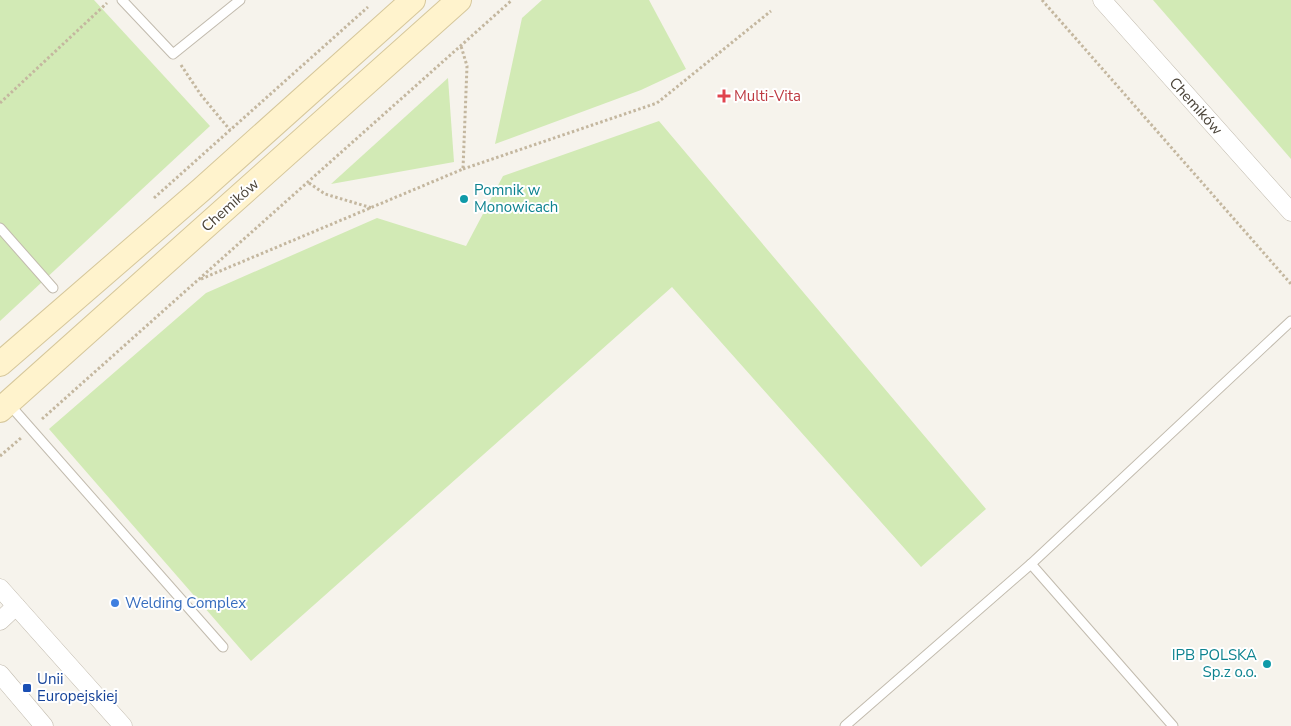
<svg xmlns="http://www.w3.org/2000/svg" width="1291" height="726" font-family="'Nunito Sans',sans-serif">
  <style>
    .green { fill: #d2eab5 }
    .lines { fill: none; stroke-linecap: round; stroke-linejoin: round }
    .service-casing { stroke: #c2bbae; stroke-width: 11 }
    .minor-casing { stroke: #c2bbae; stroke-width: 19 }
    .secondary-casing { stroke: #d6c79b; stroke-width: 26 }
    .path { stroke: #c4b79f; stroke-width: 3; stroke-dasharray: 2.5 2.5; stroke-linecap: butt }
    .service { stroke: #fff; stroke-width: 9 }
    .minor { stroke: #fff; stroke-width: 18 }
    .secondary { stroke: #fff3cd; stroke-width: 24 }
    .health-dot { fill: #e0444e; stroke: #fff; stroke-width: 2 }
    .culture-dot { fill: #0f9aa8; stroke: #fff; stroke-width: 2 }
    .shop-dot { fill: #3f7fe0; stroke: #fff; stroke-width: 2 }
    .transit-dot { fill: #1a4fb4; stroke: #fff; stroke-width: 2 }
    .labels { text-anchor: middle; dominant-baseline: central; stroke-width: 4; stroke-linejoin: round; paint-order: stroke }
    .health-label { font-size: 15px; fill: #be3a42; stroke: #fff; text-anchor: start }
    .street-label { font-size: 15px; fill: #4b4439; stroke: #fff }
    .culture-label { font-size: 15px; fill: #0d838f; stroke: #fff; text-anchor: start }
    .shop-label { font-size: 15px; fill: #366cbe; stroke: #fff; text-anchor: start }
    .transit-label { font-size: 15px; fill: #164399; stroke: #fff; text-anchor: start }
  </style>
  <rect width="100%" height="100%" fill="#f6f3ec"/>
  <!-- green -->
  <g class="green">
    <polygon points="0,0 94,0 210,126 0,321"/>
    <polygon points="542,0 649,0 686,69 641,90 495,144 522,18"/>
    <polygon points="1153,0 1291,0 1291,159"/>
    <polygon points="448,78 454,162 331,184"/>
    <polygon points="659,121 986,509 921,567 672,287 251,661 49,429 206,293 377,218 466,246 503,176"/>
  </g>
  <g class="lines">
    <!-- service casing -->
    <g class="service-casing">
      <g id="service">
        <polyline points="122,0 173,54 240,0"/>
        <polyline points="0,228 53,288"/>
        <polyline points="9,404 223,647"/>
        <polyline points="1031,564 1173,726"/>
        <polyline points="845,726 1031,564 1291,321"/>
      </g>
    </g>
    <!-- minor casing -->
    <g class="minor-casing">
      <g id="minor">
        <polyline points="1102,0 1291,212"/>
        <polyline points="0,588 123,726"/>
        <polyline points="0,621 16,606"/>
        <polyline points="0,674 44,726"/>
      </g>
    </g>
    <!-- secondary casing -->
    <g class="secondary-casing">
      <g id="secondary">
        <polyline points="0,364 201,190 413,0"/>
        <polyline points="0,410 459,0"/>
      </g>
    </g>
    <!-- path -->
    <g class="path">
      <polyline points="1042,0 1291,284"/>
      <polyline points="181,65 201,95 230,130"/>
      <polyline points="0,103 107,3"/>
      <polyline points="463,169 657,103 771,11"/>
      <polyline points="309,183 325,194 372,208"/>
      <polyline points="154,198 368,7"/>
      <polyline points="201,279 463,169 467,66 461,46"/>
      <polyline points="42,419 512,0"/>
      <polyline points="0,456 21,438"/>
    </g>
    <!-- service -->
    <use href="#service" class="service"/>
    <!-- minor -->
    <use href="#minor" class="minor"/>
    <!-- secondary -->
    <use href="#secondary" class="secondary"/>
  </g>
  <!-- markers -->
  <path class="health-dot" d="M721.5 88.5h5v5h5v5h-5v5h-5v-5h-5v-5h5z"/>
  <g class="culture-dot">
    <circle cx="464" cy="199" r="5"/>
    <circle cx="1267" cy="664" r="5"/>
  </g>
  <circle class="shop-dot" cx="115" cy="603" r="5"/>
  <rect class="transit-dot" x="22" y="683" width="10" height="10" rx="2.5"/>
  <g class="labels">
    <!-- health labels -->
    <g class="health-label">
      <text x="734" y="96">Multi-Vita</text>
    </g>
    <!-- street labels -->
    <g class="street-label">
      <text transform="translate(1196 106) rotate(48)">Chemików</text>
      <text transform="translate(230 205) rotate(-42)">Chemików</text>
    </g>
    <!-- culture labels -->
    <g class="culture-label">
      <text x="474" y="190">Pomnik w<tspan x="474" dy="17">Monowicach</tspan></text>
      <text x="1257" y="655" text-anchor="end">IPB POLSKA<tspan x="1257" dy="17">Sp.z o.o.</tspan></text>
    </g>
    <!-- shop labels -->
    <g class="shop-label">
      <text x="125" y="603">Welding Complex</text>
    </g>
    <!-- transit labels -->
    <g class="transit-label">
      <text x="37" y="679">Unii<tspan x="37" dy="17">Europejskiej</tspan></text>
    </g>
  </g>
</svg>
